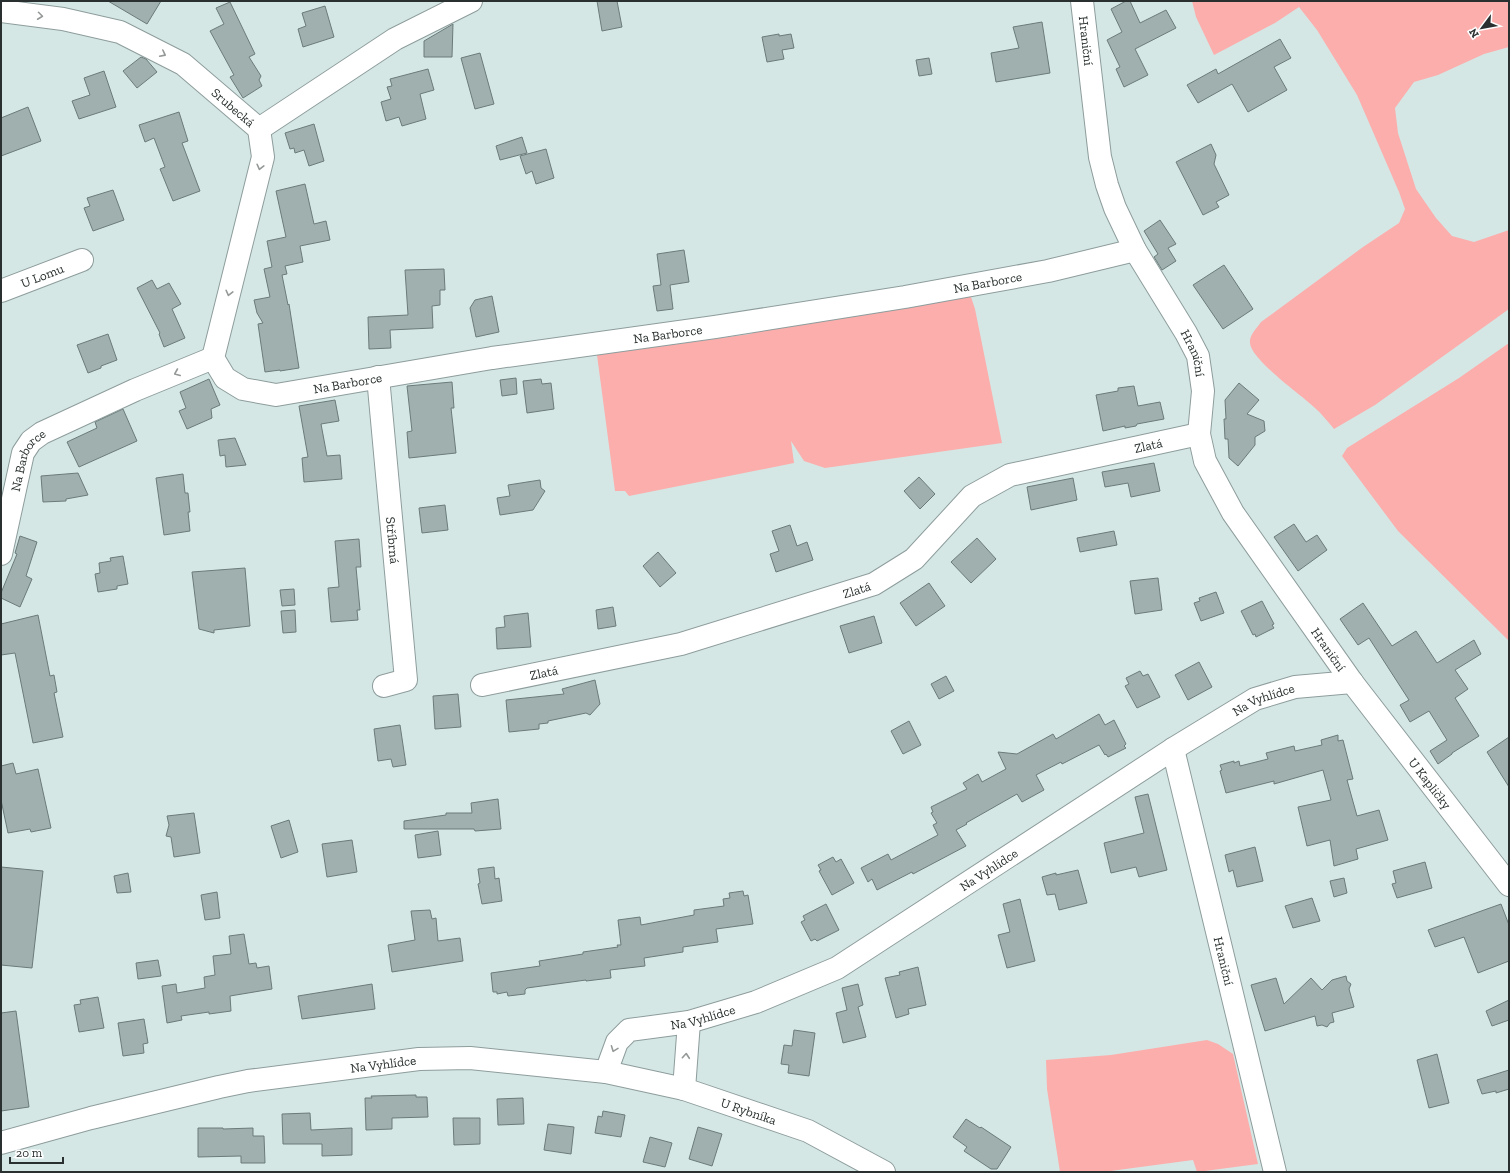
<svg xmlns="http://www.w3.org/2000/svg" width="1510" height="1173" font-family="'Zilla Slab',serif">
  <style>
    .green { fill: #fbaeac }
    .building { fill: #9fb0af; stroke: #6b7b7a }
    .lines { fill: none; stroke-linecap: round; stroke-linejoin: round }
    .minor-casing { stroke: #8d9d9c; stroke-width: 24 }
    .minor { stroke: #fff; stroke-width: 22 }
    .oneway { stroke: #949897 }
    .labels { text-anchor: middle; dominant-baseline: central; stroke-width: 4; stroke-linejoin: round; paint-order: stroke }
    .street-label { font-size: 13px; fill: #29302f; stroke: #fff }
  </style>
  <rect width="100%" height="100%" fill="#d5e7e5"/>
  <!-- green -->
  <g class="green">
    <path d="M1192,1h317v46l-25,7 -46,21 -24,7 -19,26 3,25 18,56 20,29 16,18 22,6 35,-12v79l-134,96 -41,24c-6,-7 -12,-15 -19,-21 -13,-13 -64,-48 -65,-65 -1,-8 7,-15 11,-21l102,-75 36,-24 6,-14 -6,-17 -42,-97 -40,-65 -18,-23 -24,16 -61,32 -18,-38z"/>
    <polygon points="970,294 975,309 1002,443 825,468 804,461 791,441 794,463 629,496 625,491 615,491 597,355 750,334 773,325"/>
    <polygon points="1509,343 1509,641 1398,531 1342,456 1347,448 1459,378"/>
    <polygon points="1207,1040 1218,1044 1233,1054 1258,1164 1197,1172 1193,1160 1103,1172 1060,1172 1047,1089 1046,1060 1111,1055"/>
  </g>
  <!-- building -->
  <g class="building">
    <polygon points="108,1 161,1 147,24"/>
    <polygon points="597,1 617,1 622,27 602,31"/>
    <polygon points="1126,1 1130,1 1140,23 1166,10 1176,28 1135,49 1148,75 1124,87 1116,69 1120,67 1107,40 1122,32 1111,9"/>
    <polygon points="230,2 255,54 249,57 261,76 259,80 262,86 243,98 230,77 234,75 210,31 224,24 216,8"/>
    <polygon points="325,6 334,37 303,47 298,29 306,26 302,13"/>
    <polygon points="1042,22 1050,73 996,82 991,53 1019,48 1013,27"/>
    <polygon points="453,24 452,57 424,57 424,41"/>
    <polygon points="779,34 779,36 791,34 794,48 782,50 784,59 767,62 762,37"/>
    <polygon points="1280,39 1291,58 1274,67 1287,90 1248,112 1232,84 1198,103 1187,85 1216,69 1218,74"/>
    <polygon points="480,53 494,104 475,109 461,58"/>
    <polygon points="141,57 146,59 157,72 137,88 123,71"/>
    <polygon points="929,58 932,74 919,76 916,60"/>
    <polygon points="428,69 434,90 420,94 426,119 402,126 399,117 386,121 381,102 391,99 387,87 392,86 390,79"/>
    <polygon points="104,71 116,107 79,119 72,101 90,95 84,78"/>
    <polygon points="28,107 41,141 1,156 1,118"/>
    <polygon points="179,112 188,141 182,143 200,191 173,201 160,169 165,167 154,138 145,142 139,125"/>
    <polygon points="314,124 324,161 309,166 304,150 295,153 294,148 290,149 285,133"/>
    <polygon points="522,137 527,153 500,160 496,146"/>
    <polygon points="1211,144 1216,155 1214,164 1229,195 1216,202 1219,207 1203,215 1176,162"/>
    <polygon points="546,149 554,178 536,184 532,171 526,174 520,156"/>
    <polygon points="305,184 314,224 326,221 330,240 300,246 303,262 285,266 287,274 282,275 288,305 289,304 299,368 280,371 280,370 265,372 258,324 263,323 257,313 254,300 270,297 264,269 272,267 267,241 286,237 276,191"/>
    <polygon points="113,190 124,220 93,231 84,208 90,206 87,198"/>
    <polygon points="1160,220 1176,244 1168,248 1176,261 1162,270 1154,257 1158,254 1144,231"/>
    <polygon points="684,250 689,282 670,285 673,309 657,311 653,286 661,285 657,254"/>
    <polygon points="1224,265 1253,309 1223,329 1193,285"/>
    <polygon points="444,269 445,290 440,290 440,305 432,306 433,328 390,330 391,348 369,349 368,317 408,315 405,270"/>
    <polygon points="152,280 157,289 169,283 181,304 172,309 185,338 164,347 159,334 160,333 137,288"/>
    <polygon points="492,296 499,332 476,337 470,308 475,300"/>
    <polygon points="108,334 117,360 101,366 101,368 88,373 77,345"/>
    <polygon points="516,378 517,394 502,396 500,380"/>
    <polygon points="209,379 220,405 211,409 212,418 187,429 179,411 186,408 180,392"/>
    <polygon points="541,379 542,384 551,383 554,409 527,413 523,381"/>
    <polygon points="452,382 454,408 451,408 456,453 409,458 407,432 412,431 407,386"/>
    <polygon points="1239,383 1259,400 1247,414 1264,421 1265,431 1255,437 1255,445 1238,466 1229,458 1228,439 1225,439 1224,419 1226,419 1225,400"/>
    <polygon points="1134,386 1138,406 1160,402 1164,419 1137,424 1136,426 1125,428 1125,426 1103,431 1096,395 1118,391 1118,388"/>
    <polygon points="335,400 339,421 321,424 327,456 340,455 342,479 304,482 302,458 308,457 299,406"/>
    <polygon points="123,409 137,441 79,467 67,442 97,428 95,422"/>
    <polygon points="235,438 246,465 226,467 225,455 220,456 218,440"/>
    <polygon points="1154,463 1160,491 1131,497 1128,483 1105,487 1102,472"/>
    <polygon points="78,473 88,495 66,499 66,501 43,502 41,476"/>
    <polygon points="183,474 185,493 188,493 190,512 188,512 190,531 164,535 156,478"/>
    <polygon points="919,477 935,494 920,509 904,491"/>
    <polygon points="1073,478 1077,500 1031,510 1027,487"/>
    <polygon points="540,480 541,488 545,491 533,510 500,515 497,498 510,496 508,485"/>
    <polygon points="445,505 448,530 422,533 419,508"/>
    <polygon points="1294,524 1306,542 1317,535 1327,550 1298,571 1274,537"/>
    <polygon points="790,525 797,546 807,542 813,560 776,572 770,554 779,551 772,531"/>
    <polygon points="1114,531 1117,545 1080,552 1077,538"/>
    <polygon points="20,536 37,542 26,576 32,579 20,607 1,598 1,593 17,554 15,553"/>
    <polygon points="977,538 996,559 971,583 951,562"/>
    <polygon points="359,539 361,567 356,567 360,610 357,610 358,620 331,622 328,588 339,587 335,541"/>
    <polygon points="658,552 676,573 660,587 643,566"/>
    <polygon points="123,556 128,584 117,586 117,589 98,592 95,574 100,573 99,563 111,561 110,558"/>
    <polygon points="245,568 250,626 214,630 214,633 199,629 192,572"/>
    <polygon points="1158,578 1162,610 1135,614 1130,581"/>
    <polygon points="929,583 945,606 916,626 900,603"/>
    <polygon points="294,589 295,605 282,606 280,590"/>
    <polygon points="1216,592 1224,613 1201,621 1194,603 1200,601 1199,598"/>
    <polygon points="1262,601 1274,624 1272,625 1274,628 1256,637 1255,634 1253,635 1241,611"/>
    <polygon points="1363,603 1392,646 1416,631 1437,663 1474,640 1481,654 1455,670 1468,689 1455,698 1479,736 1452,753 1452,754 1438,764 1430,751 1447,740 1429,711 1410,722 1400,705 1409,700 1369,638 1358,645 1340,619"/>
    <polygon points="613,607 616,626 598,629 596,610"/>
    <polygon points="295,610 296,632 283,633 281,611"/>
    <polygon points="528,613 531,647 497,649 496,628 505,627 504,616"/>
    <polygon points="38,615 50,676 54,675 57,692 54,693 63,737 33,743 15,653 1,655 1,624"/>
    <polygon points="874,616 882,643 849,653 840,626"/>
    <polygon points="1199,662 1212,687 1188,700 1175,675"/>
    <polygon points="1140,671 1143,676 1148,674 1160,697 1137,708 1125,686 1129,684 1126,678"/>
    <polygon points="946,676 954,691 939,699 931,684"/>
    <polygon points="595,680 600,704 590,715 586,713 548,721 548,723 539,724 539,729 509,732 506,700 564,694 562,689"/>
    <polygon points="458,694 461,727 435,729 433,696"/>
    <polygon points="1099,714 1105,725 1114,720 1126,744 1124,746 1126,748 1108,757 1106,754 1105,755 1099,745 1062,764 1061,762 1036,775 1044,790 1022,802 1017,794 966,823 967,824 956,830 966,846 913,874 912,872 877,890 872,879 868,882 861,868 888,854 891,860 938,835 933,825 937,823 931,813 933,812 931,807 967,789 963,783 978,774 982,782 1006,769 998,752 1017,754 1053,734 1056,739"/>
    <polygon points="909,721 921,745 903,754 891,731"/>
    <polygon points="400,725 406,765 393,767 391,759 378,761 374,729"/>
    <polygon points="1338,735 1338,741 1343,740 1353,779 1347,780 1357,816 1379,810 1388,840 1356,849 1358,859 1334,866 1330,840 1307,846 1298,807 1331,800 1323,770 1274,784 1274,781 1226,793 1220,771 1222,770 1220,765 1234,761 1234,763 1239,761 1240,766 1268,759 1266,753 1294,746 1295,751 1322,745 1321,740"/>
    <polygon points="1509,737 1509,787 1487,752"/>
    <polygon points="13,763 16,774 38,769 51,828 31,832 30,829 8,833 1,800 1,766"/>
    <polygon points="1148,794 1167,870 1139,877 1136,867 1111,873 1104,843 1144,833 1135,797"/>
    <polygon points="498,799 501,829 475,831 474,829 404,829 404,821 446,815 446,813 472,813 471,803"/>
    <polygon points="194,813 200,853 174,857 171,837 166,836 169,825 167,816"/>
    <polygon points="289,820 298,852 281,858 271,826"/>
    <polygon points="438,831 441,855 418,858 415,835"/>
    <polygon points="352,840 357,872 327,877 322,844"/>
    <polygon points="1255,847 1263,881 1237,887 1233,870 1229,872 1225,855"/>
    <polygon points="833,857 836,862 841,859 854,883 832,895 819,871 821,870 818,865"/>
    <polygon points="1425,862 1432,888 1397,898 1392,884 1396,883 1393,871"/>
    <polygon points="1,867 43,871 32,968 1,965"/>
    <polygon points="494,867 495,879 499,878 502,901 482,904 478,884 480,883 478,869"/>
    <polygon points="1078,870 1087,903 1059,910 1055,894 1047,895 1042,877 1056,873 1056,875"/>
    <polygon points="128,873 131,892 117,893 114,876"/>
    <polygon points="1344,878 1347,893 1334,897 1330,881"/>
    <polygon points="743,891 744,896 748,895 753,924 716,929 718,942 683,947 683,952 644,958 645,966 610,970 611,978 586,981 586,980 527,988 525,990 525,994 508,996 507,992 497,994 497,992 493,992 491,973 540,966 539,961 583,954 583,952 618,947 617,945 621,945 618,920 640,917 641,925 694,915 694,910 724,906 723,899 730,898 729,893"/>
    <polygon points="217,892 220,918 205,920 201,895"/>
    <polygon points="1312,898 1320,921 1293,928 1285,906"/>
    <polygon points="1020,899 1035,961 1007,968 998,935 1010,932 1003,904"/>
    <polygon points="826,904 839,930 817,941 815,939 811,941 801,922 805,920 803,916"/>
    <polygon points="1501,904 1509,925 1509,961 1478,973 1464,937 1435,947 1428,930"/>
    <polygon points="430,910 432,919 436,918 438,941 460,938 463,961 392,972 388,945 415,940 411,911"/>
    <polygon points="244,934 249,964 256,963 257,968 269,966 272,989 230,996 231,1011 209,1014 209,1012 181,1016 182,1020 167,1023 162,986 176,984 177,993 205,988 204,977 215,975 213,956 231,954 229,936"/>
    <polygon points="158,960 161,976 138,979 136,963"/>
    <polygon points="918,967 926,1005 908,1009 909,1014 896,1018 885,978 900,975 899,972"/>
    <polygon points="1346,976 1347,981 1351,984 1349,989 1354,1007 1332,1013 1334,1022 1330,1023 1327,1027 1322,1025 1317,1026 1315,1016 1265,1031 1251,985 1276,978 1284,1004 1311,978 1322,990 1332,980"/>
    <polygon points="372,984 375,1009 302,1019 298,996"/>
    <polygon points="858,984 863,1005 858,1007 866,1037 843,1043 836,1013 847,1010 842,988"/>
    <polygon points="98,997 104,1028 79,1032 74,1005 81,1004 80,1000"/>
    <polygon points="1509,1000 1509,1020 1492,1026 1486,1011"/>
    <polygon points="16,1011 29,1107 1,1111 1,1013"/>
    <polygon points="144,1019 148,1043 143,1044 144,1053 123,1056 118,1023"/>
    <polygon points="794,1030 815,1033 809,1076 788,1073 789,1065 781,1064 784,1045 792,1046"/>
    <polygon points="1437,1054 1449,1103 1429,1108 1417,1060"/>
    <polygon points="1509,1070 1509,1089 1496,1093 1496,1091 1482,1094 1477,1080"/>
    <polygon points="416,1095 416,1097 427,1097 428,1117 392,1118 392,1129 366,1130 365,1098 372,1098 371,1096"/>
    <polygon points="523,1098 524,1124 498,1125 497,1099"/>
    <polygon points="603,1111 625,1115 621,1137 595,1133 598,1116 602,1117"/>
    <polygon points="310,1113 311,1130 352,1128 352,1155 322,1156 322,1144 283,1144 282,1114"/>
    <polygon points="453,1118 480,1118 480,1144 454,1145"/>
    <polygon points="966,1119 980,1128 981,1127 1011,1147 997,1169 991,1169 964,1151 967,1147 953,1137"/>
    <polygon points="548,1124 574,1127 571,1154 544,1150"/>
    <polygon points="698,1127 722,1134 712,1166 689,1159"/>
    <polygon points="198,1128 223,1128 223,1129 253,1128 253,1136 264,1136 265,1163 241,1163 241,1156 198,1157"/>
    <polygon points="650,1137 672,1143 665,1167 643,1162"/>
  </g>
  <g class="lines">
    <!-- minor casing -->
    <g class="minor-casing">
      <g id="minor">
        <path id="s1" d="M1082,1l18,156 7,28 8,23 20,42 51,83 12,23 5,35 -4,43 6,27 28,52 119,169 157,203"/>
        <path id="s2" d="M1,11l62,8 57,13 63,32 76,65"/>
        <path id="s3" d="M259,129l4,28 -50,201 12,20 18,11 33,6 216,-37 223,-31 190,-30 143,-26 87,-21"/>
        <polyline points="259,129 395,39 471,1"/>
        <path id="s4" d="M1,291l81,-31"/>
        <path id="s5" d="M378,377l28,303 -22,6"/>
        <path id="s6" d="M1,554l22,-101 8,-12 11,-8 93,-43 78,-32"/>
        <path id="s7" d="M482,685l199,-41 193,-60 40,-25 58,-63 38,-21 189,-41"/>
        <path id="s8" d="M1173,749l102,423"/>
        <path id="s9" d="M606,1072l11,-30 12,-12 60,-8 67,-20 81,-34 336,-219 82,-50 40,-12 57,-5"/>
        <polyline points="684,1089 689,1022"/>
        <path id="s10" d="M1,1143l90,-25 128,-31 29,-6 171,-22 51,-1 136,14 78,17 124,42 76,41"/>
      </g>
    </g>
    <!-- minor -->
    <use href="#minor" class="minor"/>
  </g>
  <!-- one-way arrows -->
  <defs><path id="oneway-chevron" d="M-2-3.5L2.5 0L-2 3.5" fill="none" stroke-width="1.6" stroke-linecap="round" stroke-linejoin="round"/></defs>
  <g class="oneway">
    <use href="#oneway-chevron" transform="translate(40 16) rotate(7)"/>
    <use href="#oneway-chevron" transform="translate(163 54) rotate(27)"/>
    <use href="#oneway-chevron" transform="translate(260 167) rotate(104)"/>
    <use href="#oneway-chevron" transform="translate(229 293) rotate(104)"/>
    <use href="#oneway-chevron" transform="translate(177 373) rotate(157)"/>
    <use href="#oneway-chevron" transform="translate(614 1049) rotate(111)"/>
    <use href="#oneway-chevron" transform="translate(686 1056) rotate(-85)"/>
  </g>
  <g class="labels">
    <!-- street labels -->
    <g class="street-label">
      <text stroke="none"><textPath href="#s1" startOffset="40">Hraniční</textPath></text>
      <text stroke="none"><textPath href="#s2" startOffset="258">Srubecká</textPath></text>
      <text stroke="none"><textPath href="#s4" startOffset="44">U Lomu</textPath></text>
      <text stroke="none"><textPath href="#s3" startOffset="1034">Na Barborce</textPath></text>
      <text stroke="none"><textPath href="#s3" startOffset="710">Na Barborce</textPath></text>
      <text stroke="none"><textPath href="#s1" startOffset="376">Hraniční</textPath></text>
      <text stroke="none"><textPath href="#s3" startOffset="386">Na Barborce</textPath></text>
      <text stroke="none"><textPath href="#s7" startOffset="723">Zlatá</textPath></text>
      <text stroke="none"><textPath href="#s6" startOffset="99">Na Barborce</textPath></text>
      <text stroke="none"><textPath href="#s5" startOffset="164">Stříbrná</textPath></text>
      <text stroke="none"><textPath href="#s7" startOffset="387">Zlatá</textPath></text>
      <text stroke="none"><textPath href="#s1" startOffset="712">Hraniční</textPath></text>
      <text stroke="none"><textPath href="#s7" startOffset="63">Zlatá</textPath></text>
      <text stroke="none"><textPath href="#s9" startOffset="772">Na Vyhlídce</textPath></text>
      <text stroke="none"><textPath href="#s1" startOffset="880">U Kapličky</textPath></text>
      <text stroke="none"><textPath href="#s9" startOffset="448">Na Vyhlídce</textPath></text>
      <text stroke="none"><textPath href="#s8" startOffset="218">Hraniční</textPath></text>
      <text stroke="none"><textPath href="#s9" startOffset="124">Na Vyhlídce</textPath></text>
      <text stroke="none"><textPath href="#s10" startOffset="391">Na Vyhlídce</textPath></text>
      <text stroke="none"><textPath href="#s10" startOffset="763">U Rybníka</textPath></text>
    </g>
  </g>
  <!-- border -->
  <rect width="1510" height="1173" fill="none" stroke="#29302f" stroke-width="4"/>
  <!-- north arrow -->
  <g transform="translate(1482 28) rotate(238)" stroke="#ffffff" stroke-width="3" paint-order="stroke">
  <path d="M0-3L7 15L0 10L-7 15Z" fill="#29302f"/>
  <text y="-6" font-size="11" font-weight="bold" text-anchor="middle" fill="#29302f">N</text>
  </g>
  <!-- scale -->
  <path d="M10 1157v6h53v-6" fill="none" stroke="#29302f" stroke-width="2"/>
  <text x="16" y="1157" font-size="12" fill="#29302f" stroke="#ffffff" stroke-width="3" paint-order="stroke">20 m</text>
</svg>
